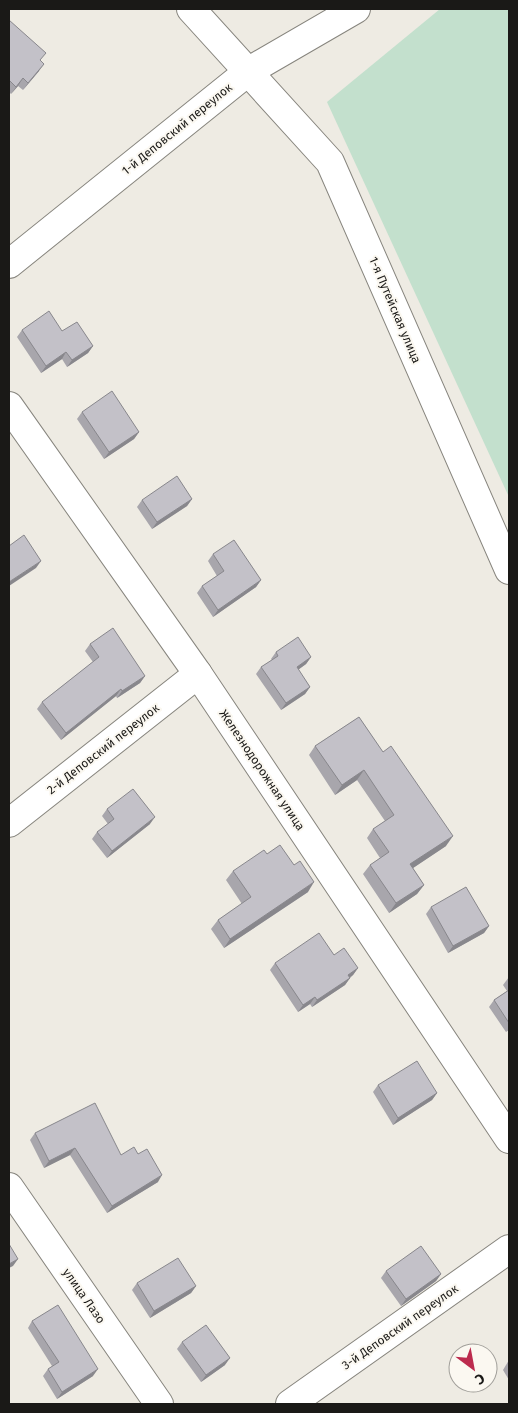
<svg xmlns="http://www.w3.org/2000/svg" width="518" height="1413" font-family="'Fira Sans',sans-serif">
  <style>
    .green { fill: #c3e0cd }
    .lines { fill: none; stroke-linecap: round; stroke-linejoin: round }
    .street-casing { stroke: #87857e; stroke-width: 30 }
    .street { stroke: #fff; stroke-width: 28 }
    .wall { fill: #a8a6ac }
    .shaded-wall { fill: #88878c }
    .building { fill: #c3c1c8; stroke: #88878c }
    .labels { text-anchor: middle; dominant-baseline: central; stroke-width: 4; stroke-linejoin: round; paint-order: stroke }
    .street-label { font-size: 12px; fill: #1a1917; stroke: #fbf8f1 }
  </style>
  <rect width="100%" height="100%" fill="#eeebe3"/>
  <!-- green -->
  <polygon class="green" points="440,9 509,9 509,497 327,102"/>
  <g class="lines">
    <!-- street casing -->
    <g class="street-casing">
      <g id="street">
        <polyline points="191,9 330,162 509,570"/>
        <polyline points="9,264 249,71 356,9"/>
        <polyline points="9,406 198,674 509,1139"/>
        <polyline points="9,823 198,674"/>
        <polyline points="9,1187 159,1404"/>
        <polyline points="290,1404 509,1249"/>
      </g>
    </g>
    <!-- street -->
    <use href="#street" class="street"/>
  </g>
  <!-- wall -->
  <g class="wall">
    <polygon points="9,20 40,61 39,71 23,90 18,86 11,94 9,92"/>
    <polygon points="22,330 62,331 93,346 88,353 67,367 62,359 41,373 17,337"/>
    <polygon points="82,412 139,432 134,439 104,459 77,419"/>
    <polygon points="192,499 187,506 152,529 137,507 142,500"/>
    <polygon points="213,554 261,580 256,587 213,617 197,593 202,586 217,576 208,561"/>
    <polygon points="90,644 145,676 140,683 117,698 116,696 61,740 37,709 42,702 93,662 85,651"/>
    <polygon points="276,652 311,657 306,664 298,670 310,687 305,694 281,710 256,674 261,667 272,660 271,659"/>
    <polygon points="359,717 446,846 413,868 424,885 417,894 389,913 363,874 370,865 380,858 367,838 373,829 385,821 357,780 335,795 309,755 315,746"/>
    <polygon points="107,809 150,824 107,858 92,839 97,832 108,824 102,816"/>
    <polygon points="267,854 308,892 224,948 211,929 218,920 242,904 226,880 233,871"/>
    <polygon points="431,907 489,926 484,933 448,953 426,914"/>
    <polygon points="334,955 358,968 353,975 350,978 345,985 312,1007 310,1004 298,1012 270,970 275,963"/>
    <polygon points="509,977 509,1030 506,1032 489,1007 494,1000 507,991 503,985"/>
    <polygon points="378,1085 437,1093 432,1100 393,1125 373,1092"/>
    <polygon points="35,1133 121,1155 158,1182 107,1213 70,1155 44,1168 30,1140"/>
    <polygon points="386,1271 441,1274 436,1281 401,1306 381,1278"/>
    <polygon points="137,1283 196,1286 191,1293 150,1318 132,1290"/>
    <polygon points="32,1321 93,1376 57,1399 43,1376 48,1369 52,1366 28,1328"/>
    <polygon points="182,1342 225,1365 201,1382 177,1349"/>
    <polygon points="509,1360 509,1380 503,1370"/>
  </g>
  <!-- shaded-wall -->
  <g class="shaded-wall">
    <polygon points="44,64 39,71 23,90 28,83"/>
    <polygon points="23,78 18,86 11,94 16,87"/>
    <polygon points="93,346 88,353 67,367 72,360"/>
    <polygon points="66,352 62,359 41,373 46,366"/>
    <polygon points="139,432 134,439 104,459 109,452"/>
    <polygon points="192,499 187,506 152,529 157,522"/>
    <polygon points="41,561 36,568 9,586 9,582"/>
    <polygon points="261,580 256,587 213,617 218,610"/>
    <polygon points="311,657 306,664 292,674 297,667"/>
    <polygon points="145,676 140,683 117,698 122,691"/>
    <polygon points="310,687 305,694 281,710 286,703"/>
    <polygon points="121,689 116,696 61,740 66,733"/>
    <polygon points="364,770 357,780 335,795 342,785"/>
    <polygon points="155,817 150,824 107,858 112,851"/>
    <polygon points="453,836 446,846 404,874 410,864"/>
    <polygon points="314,882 308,892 224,948 230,939"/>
    <polygon points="424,885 417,894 389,913 396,903"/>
    <polygon points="489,926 484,933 448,953 453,946"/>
    <polygon points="358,968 353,975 343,982 348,975"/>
    <polygon points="350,978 345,985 312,1007 317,1000"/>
    <polygon points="315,997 310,1004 298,1012 303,1005"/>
    <polygon points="437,1093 432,1100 393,1125 398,1118"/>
    <polygon points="75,1148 70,1155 44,1168 49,1161"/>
    <polygon points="162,1175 158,1182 107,1213 112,1206"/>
    <polygon points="18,1259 13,1266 9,1268 9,1264"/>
    <polygon points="441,1274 436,1281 401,1306 406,1299"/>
    <polygon points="196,1286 191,1293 150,1318 154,1311"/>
    <polygon points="230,1358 225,1365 201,1382 206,1375"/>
    <polygon points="98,1369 93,1376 57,1399 62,1392"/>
  </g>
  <!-- building -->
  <g class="building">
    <polygon points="9,20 46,53 40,60 44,64 28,83 23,78 16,87 9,80"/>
    <polygon points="49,311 62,331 77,322 93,346 72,360 66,352 46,366 22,330"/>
    <polygon points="112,391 139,432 109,452 82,412"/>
    <polygon points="177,476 192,499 157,522 142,500"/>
    <polygon points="24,535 41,561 9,582 9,546"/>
    <polygon points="234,540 261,580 218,610 202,586 224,571 213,554"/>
    <polygon points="113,628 145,676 122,691 121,689 66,733 42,702 99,657 90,644"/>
    <polygon points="298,637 311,657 297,667 310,687 286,703 261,667 278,656 276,652"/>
    <polygon points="359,717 383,752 391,746 453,836 410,864 424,885 396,903 370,865 389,852 373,829 394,815 364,770 342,785 315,746"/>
    <polygon points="133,789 155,817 112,851 97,832 114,819 107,809"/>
    <polygon points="280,845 294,865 300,861 314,882 230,939 218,920 251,897 233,871 264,850 267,854"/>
    <polygon points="466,887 489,926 453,946 431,907"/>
    <polygon points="319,933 334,955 344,948 358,968 348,975 350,978 317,1000 315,997 303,1005 275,963"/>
    <polygon points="509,990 509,1023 494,1000"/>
    <polygon points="417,1061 437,1093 398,1118 378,1085"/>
    <polygon points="95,1103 121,1155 134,1147 138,1154 147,1149 162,1175 112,1206 75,1148 49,1161 35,1133"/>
    <polygon points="9,1244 18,1259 9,1264"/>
    <polygon points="421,1246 441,1274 406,1299 386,1271"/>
    <polygon points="178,1258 196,1286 154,1311 137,1283"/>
    <polygon points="58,1305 98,1369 62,1392 48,1369 59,1362 32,1321"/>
    <polygon points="206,1325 230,1358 206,1375 182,1342"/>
  </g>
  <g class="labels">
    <!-- street labels -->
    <g class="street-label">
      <text transform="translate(177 129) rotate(-39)">1-й Деповский переулок</text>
      <text transform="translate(395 310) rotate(67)">1-я Путейская улица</text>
      <text transform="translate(103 749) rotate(-38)">2-й Деповский переулок</text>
      <text transform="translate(262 770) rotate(56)">Железнодорожная улица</text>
      <text transform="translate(84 1296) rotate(55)">улица Лазо</text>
      <text transform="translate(400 1327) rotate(-35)">3-й Деповский переулок</text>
    </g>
  </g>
  <!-- border -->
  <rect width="518" height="1413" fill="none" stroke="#1a1917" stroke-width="20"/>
  <!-- north arrow -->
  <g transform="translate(473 1368) rotate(148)"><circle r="24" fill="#fbf8f1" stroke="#a19f9a"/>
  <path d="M0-4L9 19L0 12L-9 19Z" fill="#bc2b4e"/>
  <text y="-8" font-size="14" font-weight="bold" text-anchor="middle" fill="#1a1917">С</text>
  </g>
</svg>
